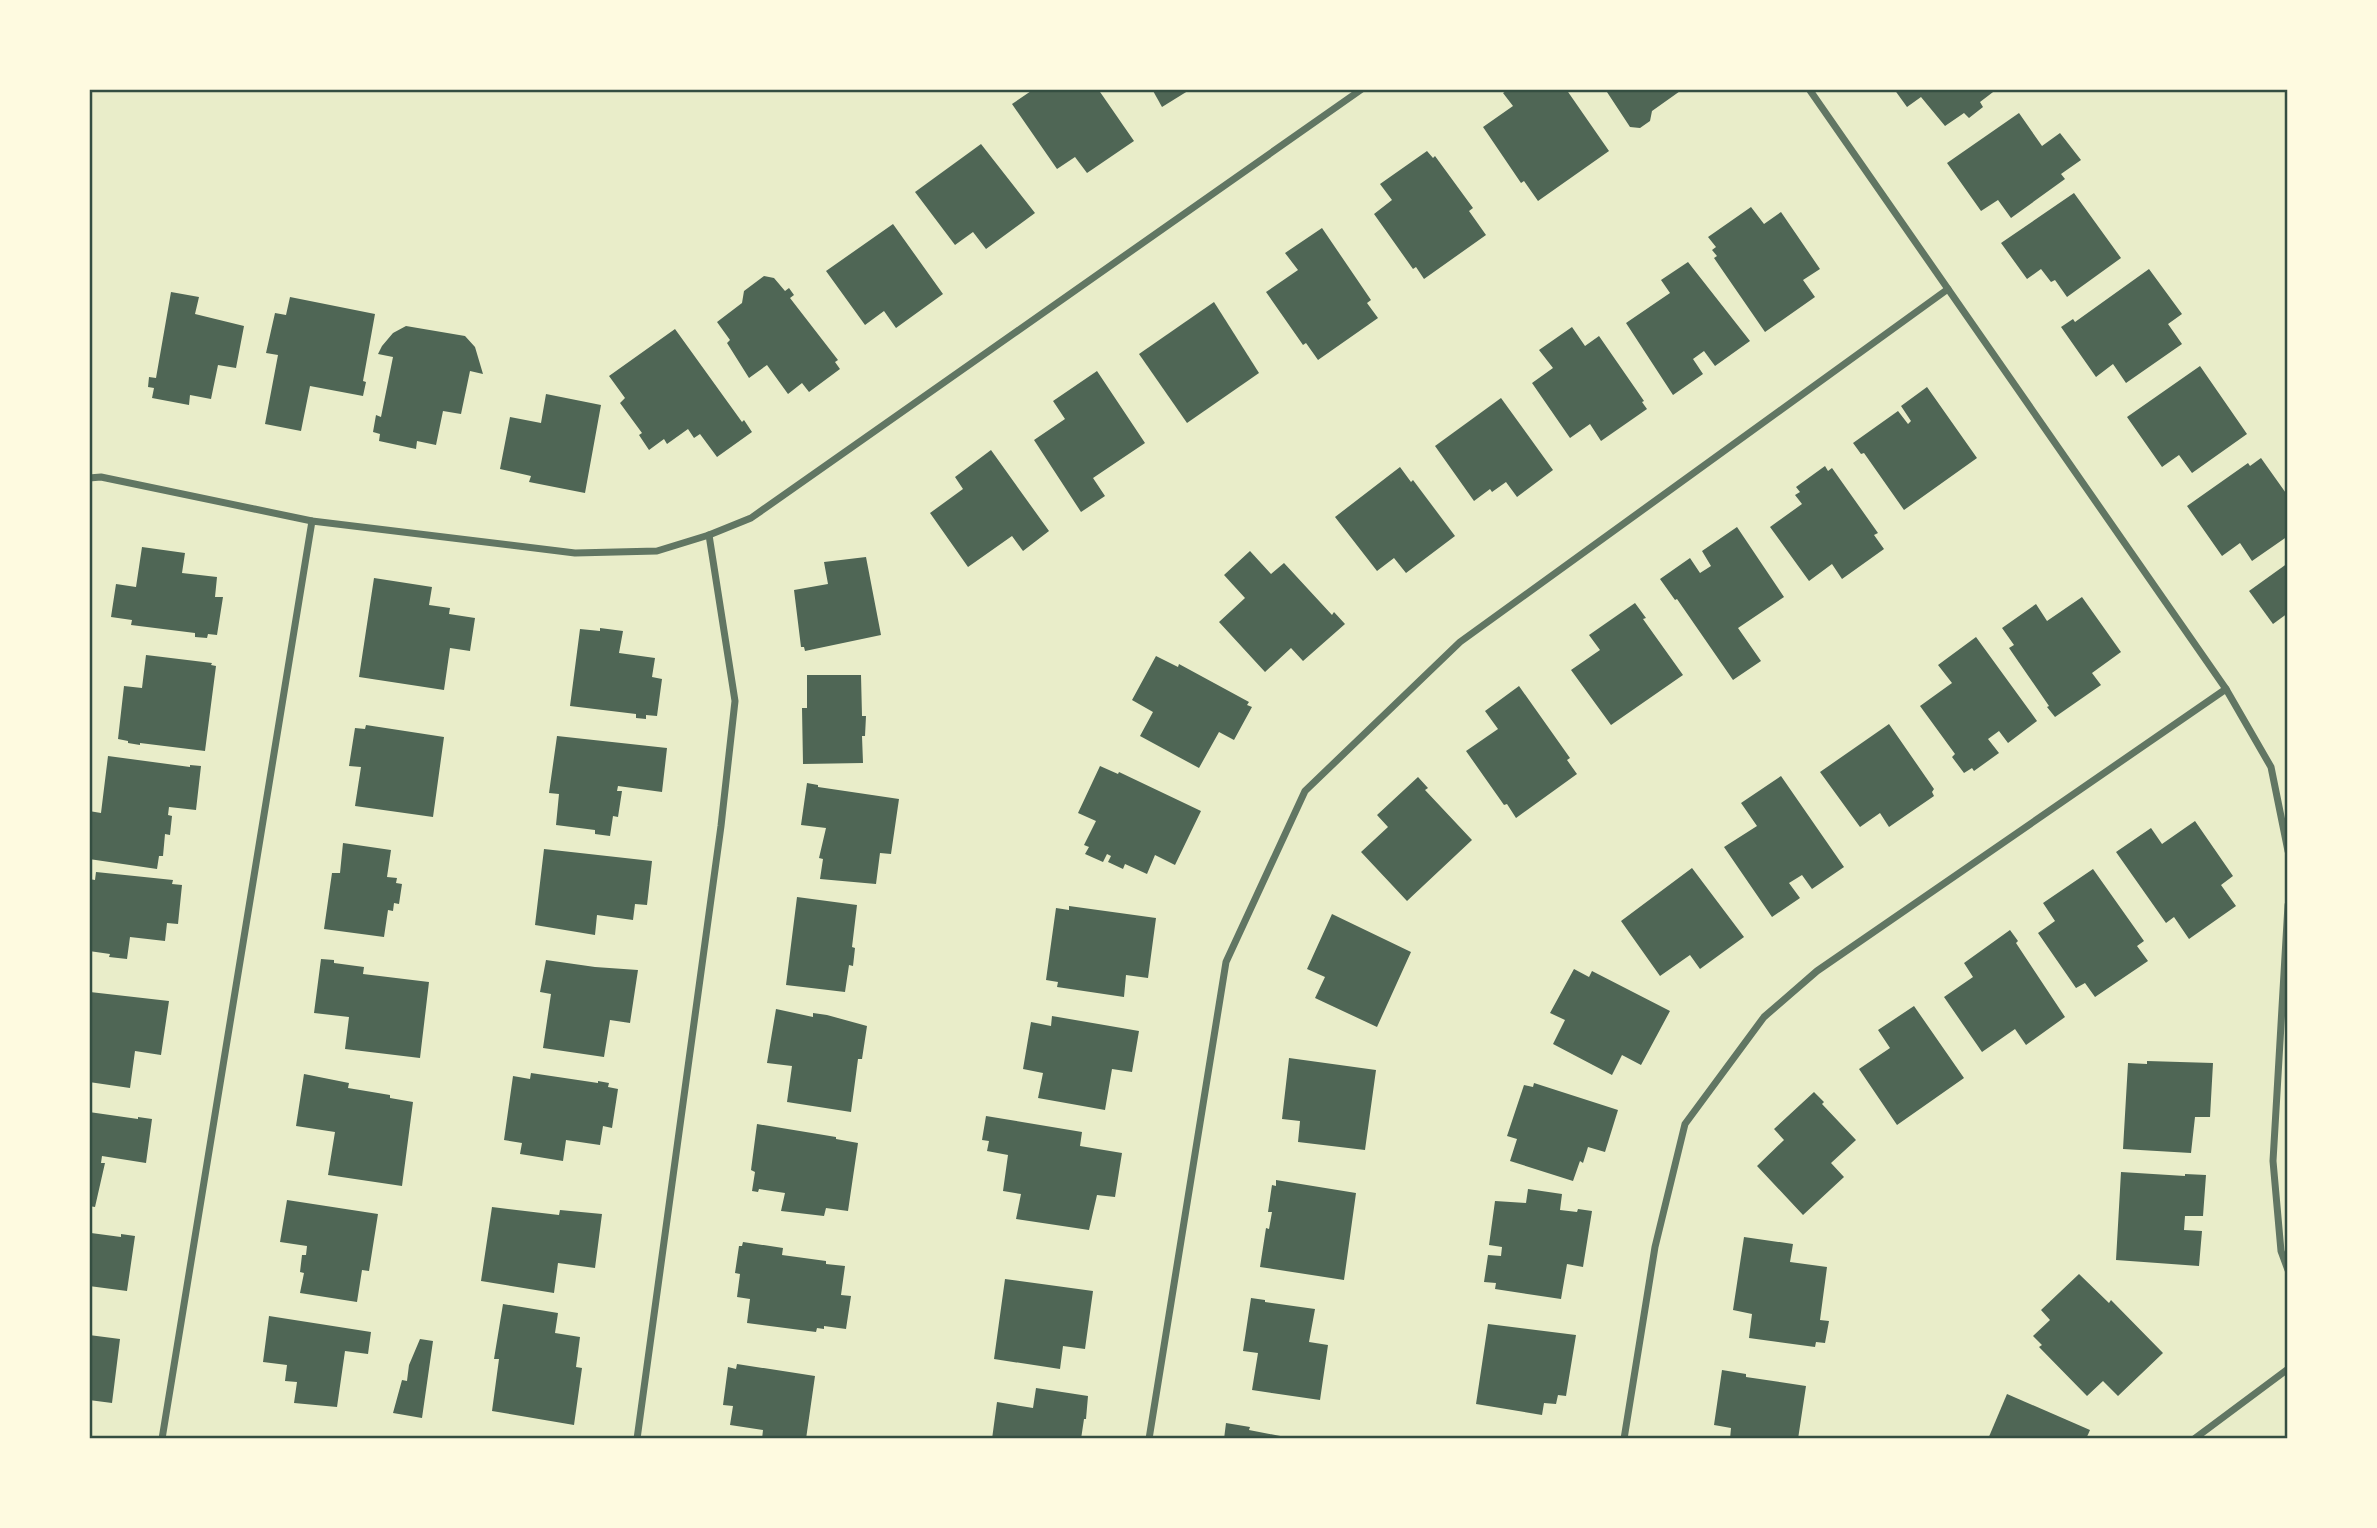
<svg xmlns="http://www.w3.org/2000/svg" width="2377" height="1528" font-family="Mulish,sans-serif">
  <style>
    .building { fill: #4f6655 }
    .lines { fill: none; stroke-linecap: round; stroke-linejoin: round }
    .minor { stroke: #617663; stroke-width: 7 }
    .neatline { fill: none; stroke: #344e41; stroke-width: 2.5 }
  </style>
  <rect width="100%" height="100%" fill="#e9edc9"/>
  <!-- building -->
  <g class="building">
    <polygon points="1034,89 1098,89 1134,141 1087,173 1075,157 1057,169 1012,104"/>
    <polygon points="1152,89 1191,89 1162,107"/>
    <polygon points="1509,89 1566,89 1609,151 1538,201 1524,181 1521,183 1483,127 1513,106 1503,93"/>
    <polygon points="1605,89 1683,89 1652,111 1650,121 1640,128 1630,127"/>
    <polygon points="1894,89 1997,89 1980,102 1983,107 1969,118 1964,113 1945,126 1921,97 1907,107"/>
    <polygon points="2019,113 2042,146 2060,133 2081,160 2061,174 2065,179 2011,218 1998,200 1981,211 1947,163"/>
    <polygon points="981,144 1035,213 986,249 973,232 955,245 915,192"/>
    <polygon points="1427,151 1433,158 1435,156 1473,208 1469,211 1486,235 1424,279 1416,267 1413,269 1374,214 1392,200 1380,184"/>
    <polygon points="2074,193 2121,258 2067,297 2055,280 2051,282 2041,269 2027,279 2001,243"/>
    <polygon points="1751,207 1764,224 1781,212 1820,269 1803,280 1815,297 1765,332 1714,258 1717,256 1712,250 1716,247 1708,237"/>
    <polygon points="893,224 943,294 896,328 884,311 865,325 826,271"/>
    <polygon points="1322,228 1371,300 1367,303 1378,318 1318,360 1306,343 1303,345 1266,292 1298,270 1285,253"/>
    <polygon points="1688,262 1750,341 1715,366 1704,351 1693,359 1703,374 1673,395 1626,323 1670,293 1661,280"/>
    <polygon points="2149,269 2182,314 2168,324 2182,344 2126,383 2113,364 2096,377 2061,327 2073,319 2075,322"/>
    <polygon points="764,276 774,278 785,291 789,288 794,295 790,298 838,360 835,362 840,369 809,392 802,383 788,394 767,365 749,378 727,343 730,340 717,322 742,303 744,291"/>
    <polygon points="171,292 199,297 195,314 244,326 236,368 218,365 211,399 190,395 189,405 152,398 154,388 148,387 149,377 156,378"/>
    <polygon points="290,297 375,314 363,381 366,382 363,396 310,386 301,431 265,424 278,355 266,353 275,313 286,315"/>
    <polygon points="1214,302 1259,373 1187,423 1139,354"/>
    <polygon points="406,326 465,336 475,347 483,374 470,371 461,414 443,411 436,445 417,441 416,449 379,441 380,434 373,432 376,415 381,417 393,357 378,354 382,346 393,333"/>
    <polygon points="1572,327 1585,346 1599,336 1644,401 1642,402 1647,409 1601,441 1590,424 1570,438 1532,383 1553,368 1539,350"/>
    <polygon points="675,329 742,422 744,420 752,432 717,457 700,434 694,438 688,429 667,444 664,439 649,450 639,435 642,433 620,403 625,398 609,376"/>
    <polygon points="2200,366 2247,434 2192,473 2179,455 2162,467 2127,417"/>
    <polygon points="1097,371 1145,443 1093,478 1105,496 1081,512 1034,440 1065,419 1053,401"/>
    <polygon points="1927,387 1977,458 1904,510 1864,453 1861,454 1853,443 1898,411 1908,424 1911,421 1901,406"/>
    <polygon points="546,394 601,405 585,493 529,482 531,476 500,469 510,417 541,423"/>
    <polygon points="1501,398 1553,470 1517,497 1506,482 1492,492 1490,489 1474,501 1435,446"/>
    <polygon points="991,450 1049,531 1023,551 1012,536 968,567 930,513 963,489 955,477"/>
    <polygon points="2261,458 2288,496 2288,536 2252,561 2240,543 2222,556 2187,506 2248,463 2250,466"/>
    <polygon points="1825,466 1828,471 1832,468 1878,533 1874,535 1884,549 1842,579 1832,564 1809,581 1770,527 1802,504 1795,495 1800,492 1796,487"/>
    <polygon points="1400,467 1411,482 1413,480 1455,536 1406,573 1394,558 1377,571 1335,517"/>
    <polygon points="1737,527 1784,597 1738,628 1761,661 1733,680 1677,599 1675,600 1660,579 1690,558 1700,573 1711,566 1702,551"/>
    <polygon points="142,547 185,553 182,573 217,577 215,597 223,597 217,635 208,634 207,638 195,637 195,633 131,625 132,620 111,617 116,584 136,587"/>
    <polygon points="1250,551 1271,574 1284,563 1332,615 1334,612 1345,624 1303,661 1291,648 1265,672 1219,622 1245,598 1224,575"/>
    <polygon points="866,557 881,635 805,651 804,647 801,647 794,590 828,584 824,562"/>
    <polygon points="2288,563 2288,613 2273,624 2249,591"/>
    <polygon points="374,578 432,587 429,605 450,608 449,614 475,618 470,651 450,648 444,690 359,677"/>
    <polygon points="2082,597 2121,652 2092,673 2101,685 2055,717 2047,707 2049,706 2009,648 2014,645 2002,628 2036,604 2047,621"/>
    <polygon points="1635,603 1646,618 1643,619 1683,675 1611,725 1571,670 1600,650 1589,635"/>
    <polygon points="600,628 623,631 619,653 655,658 652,677 662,679 657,716 646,715 646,719 636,718 636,714 570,706 580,629 600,631"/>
    <polygon points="1976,637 2037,721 2008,743 1999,731 1988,739 1999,753 1974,771 1972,768 1964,773 1952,757 1955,754 1920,706 1952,683 1938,665"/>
    <polygon points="146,655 212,663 211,665 216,666 205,751 140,743 140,745 128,743 128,741 118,739 124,686 142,688"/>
    <polygon points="1156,656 1178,667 1179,664 1249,702 1247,705 1252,707 1234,740 1219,732 1199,768 1140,736 1153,712 1132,700"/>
    <polygon points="807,675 861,675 862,716 866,716 865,736 862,736 863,763 803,764 802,708 807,708"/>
    <polygon points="1519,686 1570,758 1567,760 1577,774 1516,818 1507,804 1504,805 1466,751 1498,729 1485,711"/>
    <polygon points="1889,724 1934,789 1932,792 1934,796 1889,827 1880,813 1860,827 1820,772"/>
    <polygon points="366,725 444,737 433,817 355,806 361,767 349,766 355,728 365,729"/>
    <polygon points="557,736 667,748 662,792 618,786 617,791 622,791 618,817 613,816 610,836 595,834 595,830 556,825 559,794 549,793"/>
    <polygon points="108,756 190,767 190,765 201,766 196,810 169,807 168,815 172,816 170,835 165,834 163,856 159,856 157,869 89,859 89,811 101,813"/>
    <polygon points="1100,766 1118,774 1119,772 1201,811 1175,865 1155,855 1147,874 1125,864 1123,869 1108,862 1111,856 1107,854 1103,862 1085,854 1089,847 1084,845 1096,821 1078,813"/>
    <polygon points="1781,776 1844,867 1812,889 1802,875 1789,883 1800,898 1772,917 1724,847 1757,826 1741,803"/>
    <polygon points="1418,777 1428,788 1425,790 1472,840 1407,901 1361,852 1388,827 1377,815"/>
    <polygon points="807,783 818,785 818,787 899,799 891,854 880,853 876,884 820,879 823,859 819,858 826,828 801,825"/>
    <polygon points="2195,821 2233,876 2221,885 2236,906 2189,939 2174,917 2166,923 2116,852 2151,828 2162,844"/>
    <polygon points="343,843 391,850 387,877 397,878 396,883 402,884 399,904 394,903 393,911 388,910 384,937 324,929 332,873 340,873"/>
    <polygon points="544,849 652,861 647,905 635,904 633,920 597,915 595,935 535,925"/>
    <polygon points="1692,868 1744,937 1700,969 1690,955 1660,976 1621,921"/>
    <polygon points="2093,869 2144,941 2137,946 2148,961 2095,997 2085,983 2076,988 2038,933 2055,921 2043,903"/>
    <polygon points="96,872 173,880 172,884 182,885 178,924 167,923 165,941 130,937 127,959 109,957 110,954 89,951 89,879 95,880"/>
    <polygon points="797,897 857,905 852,947 855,948 853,966 849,965 845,992 786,985"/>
    <polygon points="1069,906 1156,918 1148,978 1126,975 1124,997 1057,987 1058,982 1046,980 1056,908 1069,910"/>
    <polygon points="1332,914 1411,952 1377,1027 1315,998 1325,977 1307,969"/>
    <polygon points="2010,930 2018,941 2016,943 2065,1017 2026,1045 2015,1029 1982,1052 1944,997 1973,977 1964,963"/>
    <polygon points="321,959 334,960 334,963 364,967 363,974 429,982 420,1058 345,1049 349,1017 314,1013"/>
    <polygon points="546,960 595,967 638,970 630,1023 610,1020 604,1057 543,1048 551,994 540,992"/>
    <polygon points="1574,969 1589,977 1592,971 1670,1011 1641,1065 1622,1055 1612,1075 1553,1044 1565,1020 1550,1013"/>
    <polygon points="90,992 169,1001 161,1055 135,1051 130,1088 89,1082"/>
    <polygon points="1914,1006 1964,1078 1897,1125 1859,1069 1890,1048 1878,1030"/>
    <polygon points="776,1009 813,1017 813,1013 827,1015 867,1026 862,1059 858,1059 851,1112 787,1102 792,1066 767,1063"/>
    <polygon points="1052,1016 1139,1031 1132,1072 1112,1069 1105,1110 1038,1098 1043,1073 1023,1069 1031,1022 1051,1026"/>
    <polygon points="1289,1058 1376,1070 1365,1150 1298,1142 1300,1121 1282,1119"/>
    <polygon points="2147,1061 2213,1063 2210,1117 2195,1117 2191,1153 2123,1149 2128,1063 2147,1064"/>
    <polygon points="531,1073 598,1083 598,1081 609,1083 608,1087 618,1089 612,1128 603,1126 600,1145 566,1140 563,1161 520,1154 522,1143 504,1140 513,1076 530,1079"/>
    <polygon points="304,1074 349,1083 348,1088 390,1095 390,1098 413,1102 402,1186 328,1175 335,1132 296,1126"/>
    <polygon points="1534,1083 1618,1110 1605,1152 1588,1147 1583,1163 1580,1161 1573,1181 1510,1161 1517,1139 1507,1136 1524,1085 1533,1087"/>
    <polygon points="1814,1092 1824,1102 1822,1104 1856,1140 1831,1163 1844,1177 1803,1215 1757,1166 1784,1140 1774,1129"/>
    <polygon points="89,1112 138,1119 138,1117 152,1119 146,1163 102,1156 101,1163 105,1163 95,1207 89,1206"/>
    <polygon points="986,1116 1082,1132 1080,1146 1122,1153 1115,1197 1097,1195 1089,1230 1016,1219 1021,1194 1003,1191 1008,1155 987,1151 989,1141 982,1140"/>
    <polygon points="757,1124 836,1137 836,1139 858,1143 848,1211 826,1208 824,1216 781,1211 785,1193 759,1189 758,1192 752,1191 755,1172 751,1170"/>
    <polygon points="2121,1172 2185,1176 2185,1174 2206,1175 2203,1216 2185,1216 2184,1230 2202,1231 2199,1266 2116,1260"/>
    <polygon points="1276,1180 1356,1193 1344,1280 1260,1267 1266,1228 1269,1229 1272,1212 1268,1212 1272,1185 1276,1186"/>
    <polygon points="1528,1189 1562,1194 1560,1210 1577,1212 1578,1209 1592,1211 1583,1267 1567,1264 1561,1299 1495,1289 1496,1283 1484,1282 1488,1255 1501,1256 1502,1247 1489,1245 1495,1201 1526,1203"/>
    <polygon points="287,1200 378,1214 369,1271 362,1270 357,1302 300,1293 304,1273 300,1272 302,1255 306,1255 307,1246 280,1242"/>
    <polygon points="492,1207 559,1215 560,1210 602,1214 595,1268 558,1263 554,1293 481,1281"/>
    <polygon points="91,1233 121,1237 121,1234 135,1236 127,1291 89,1286 89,1237"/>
    <polygon points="1744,1237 1793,1244 1790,1262 1827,1267 1820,1320 1829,1321 1825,1343 1816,1342 1815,1347 1749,1338 1752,1314 1733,1310"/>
    <polygon points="743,1242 783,1248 782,1255 826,1261 826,1264 845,1266 841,1295 851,1296 846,1329 824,1326 824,1329 817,1328 816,1332 747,1323 750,1299 737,1297 740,1274 735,1273 739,1246 742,1246"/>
    <polygon points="2079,1274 2109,1303 2111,1300 2163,1353 2118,1396 2103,1381 2087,1396 2039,1347 2042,1345 2033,1336 2050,1320 2041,1310"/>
    <polygon points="1005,1279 1093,1291 1085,1349 1063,1346 1060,1369 994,1359"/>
    <polygon points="1251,1298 1265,1300 1265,1302 1315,1309 1309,1342 1328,1345 1320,1400 1252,1390 1258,1353 1243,1351"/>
    <polygon points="503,1304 558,1313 555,1333 580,1337 576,1367 582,1368 574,1425 492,1411 499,1359 494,1359"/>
    <polygon points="269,1316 371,1332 368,1354 345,1351 337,1407 294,1403 297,1382 285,1381 287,1365 263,1362"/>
    <polygon points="1488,1324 1576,1335 1566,1396 1558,1395 1556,1404 1544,1403 1542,1415 1476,1404"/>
    <polygon points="89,1335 120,1339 112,1403 89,1400"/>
    <polygon points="420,1339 433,1341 422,1418 393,1413 402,1380 407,1381 409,1365"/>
    <polygon points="737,1364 815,1376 806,1439 762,1439 763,1430 730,1425 733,1406 723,1405 728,1367 736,1369"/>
    <polygon points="1722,1370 1746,1374 1746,1377 1806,1386 1798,1439 1730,1439 1731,1428 1714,1425"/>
    <polygon points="1036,1388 1088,1396 1086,1419 1084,1419 1081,1439 992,1439 997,1402 1033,1408"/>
    <polygon points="2007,1394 2090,1430 2086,1439 1988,1439"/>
    <polygon points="1226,1423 1250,1427 1249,1430 1296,1439 1224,1439"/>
  </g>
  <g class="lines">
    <!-- minor -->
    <g class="minor">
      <polyline points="1809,89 2226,689 2271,767 2288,851"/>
      <polyline points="89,478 101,477 312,521 575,553 657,551 709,535 751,518 1362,89"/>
      <polyline points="2288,905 2273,1161 2281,1251 2288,1270"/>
      <polyline points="162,1439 312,521"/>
      <polyline points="637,1439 721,826 735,701 709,535"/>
      <polyline points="1149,1439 1226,962 1305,791 1460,642 1948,289"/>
      <polyline points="1624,1439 1655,1247 1685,1124 1764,1017 1817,971 2226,689"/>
      <polyline points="2194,1439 2288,1369"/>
    </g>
  </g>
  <!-- border -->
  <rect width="2377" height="1528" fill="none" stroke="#fefae0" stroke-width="182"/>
  <rect x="91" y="91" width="2195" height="1346" class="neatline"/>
</svg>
